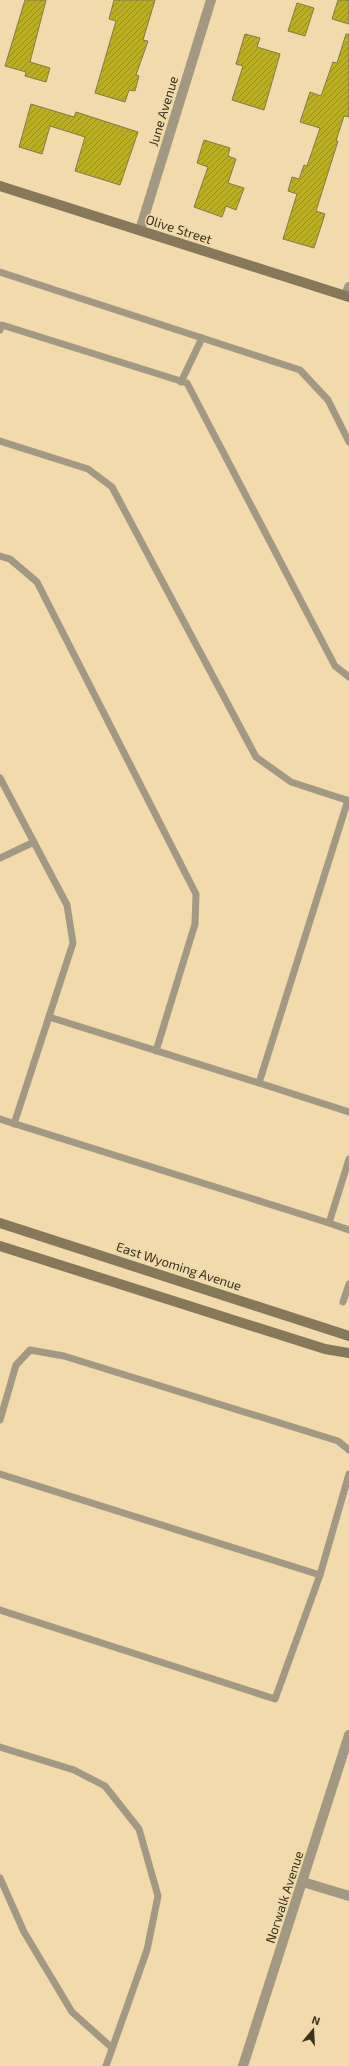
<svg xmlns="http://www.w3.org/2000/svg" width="349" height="2066" font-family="'Exo 2',sans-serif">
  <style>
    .building { fill: url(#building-hatch); stroke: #807c4d }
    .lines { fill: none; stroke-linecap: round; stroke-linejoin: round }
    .lane { stroke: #a29985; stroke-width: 7 }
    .street { stroke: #a29985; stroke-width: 10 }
    .secondary { stroke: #86785b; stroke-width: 10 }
    .labels { text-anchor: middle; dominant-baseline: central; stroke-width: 3; stroke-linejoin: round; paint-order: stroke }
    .street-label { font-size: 13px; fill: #39301e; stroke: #f1daab }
  </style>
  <defs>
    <pattern id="building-hatch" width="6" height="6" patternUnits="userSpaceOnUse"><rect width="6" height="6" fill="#baaf24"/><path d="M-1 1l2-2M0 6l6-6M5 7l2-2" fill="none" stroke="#988f1f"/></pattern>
  </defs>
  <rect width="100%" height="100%" fill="#f1daab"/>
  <!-- building -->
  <g class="building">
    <polygon points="25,0 46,0 30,62 50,68 46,82 25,76 26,72 5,66"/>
    <polygon points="114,0 155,0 143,40 148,41 136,75 139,76 135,91 129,90 125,102 95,93 116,21 109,19"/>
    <polygon points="338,0 349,0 349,24 332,19"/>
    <polygon points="297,3 314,8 305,36 288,31"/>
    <polygon points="245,34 260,38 257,47 280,54 264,110 232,100 243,66 236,64"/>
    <polygon points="346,34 349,34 349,117 344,116 336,141 338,141 316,211 325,214 314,248 283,239 297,194 288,191 292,177 299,179 304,165 307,166 320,128 300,122 310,92 321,96 333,62 337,63"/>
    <polygon points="31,104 74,117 76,112 138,132 120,185 75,171 85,137 50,126 42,154 19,147"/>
    <polygon points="204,140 230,148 228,156 236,159 228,183 244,188 236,210 226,206 222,217 194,207 208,167 197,163"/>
  </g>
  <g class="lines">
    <!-- lane -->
    <g class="lane">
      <polyline points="0,272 300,370 328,400 349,442"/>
      <polyline points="0,330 2,325 187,383 335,666 349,677"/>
      <polyline points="181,382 202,338"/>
      <polyline points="0,441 88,469 112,487 256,757 291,782 349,801"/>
      <polyline points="0,556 10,559 37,582 196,894 195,924 156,1051"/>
      <polyline points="0,778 67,905 73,943 14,1124"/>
      <polyline points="0,858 34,842"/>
      <polyline points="49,1017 259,1083 348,800"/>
      <polyline points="259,1083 349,1112"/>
      <polyline points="0,1119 329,1223 349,1159"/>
      <polyline points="329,1223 349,1230"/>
      <polyline points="343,1302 349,1284"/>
      <polyline points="0,1420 16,1365 30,1350 64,1356 338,1441 349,1450"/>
      <polyline points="0,1474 320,1575"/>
      <polyline points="0,1610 275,1699 320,1575 349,1474"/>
      <polyline points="0,1747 74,1770 105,1786 139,1829 158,1896 147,1950 106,2066"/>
      <polyline points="0,1878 24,1932 72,2012 111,2047"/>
    </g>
    <!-- street -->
    <g class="street">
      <polyline points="140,230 211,0"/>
      <polyline points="346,296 349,287"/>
      <polyline points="303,1882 349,1896"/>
      <polyline points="243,2066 349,1735"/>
    </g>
    <!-- secondary -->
    <g class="secondary">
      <polyline points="0,186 349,297"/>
      <polyline points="0,1223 349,1336"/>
      <polyline points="0,1246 325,1349 349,1353"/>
    </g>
  </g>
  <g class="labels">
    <!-- street labels -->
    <g class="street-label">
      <text transform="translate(163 111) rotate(-73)">June Avenue</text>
      <text transform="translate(179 229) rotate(18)">Olive Street</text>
      <text transform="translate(179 1266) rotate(18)">East Wyoming Avenue</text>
      <text transform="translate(284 1897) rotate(-72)">Norwalk Avenue</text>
    </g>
  </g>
  <!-- north arrow -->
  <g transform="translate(313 2030) rotate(18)" stroke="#f1daab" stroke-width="3" paint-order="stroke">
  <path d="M0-3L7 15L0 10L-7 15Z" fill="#39301e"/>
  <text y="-6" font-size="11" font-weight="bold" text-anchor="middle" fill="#39301e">N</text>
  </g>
</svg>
